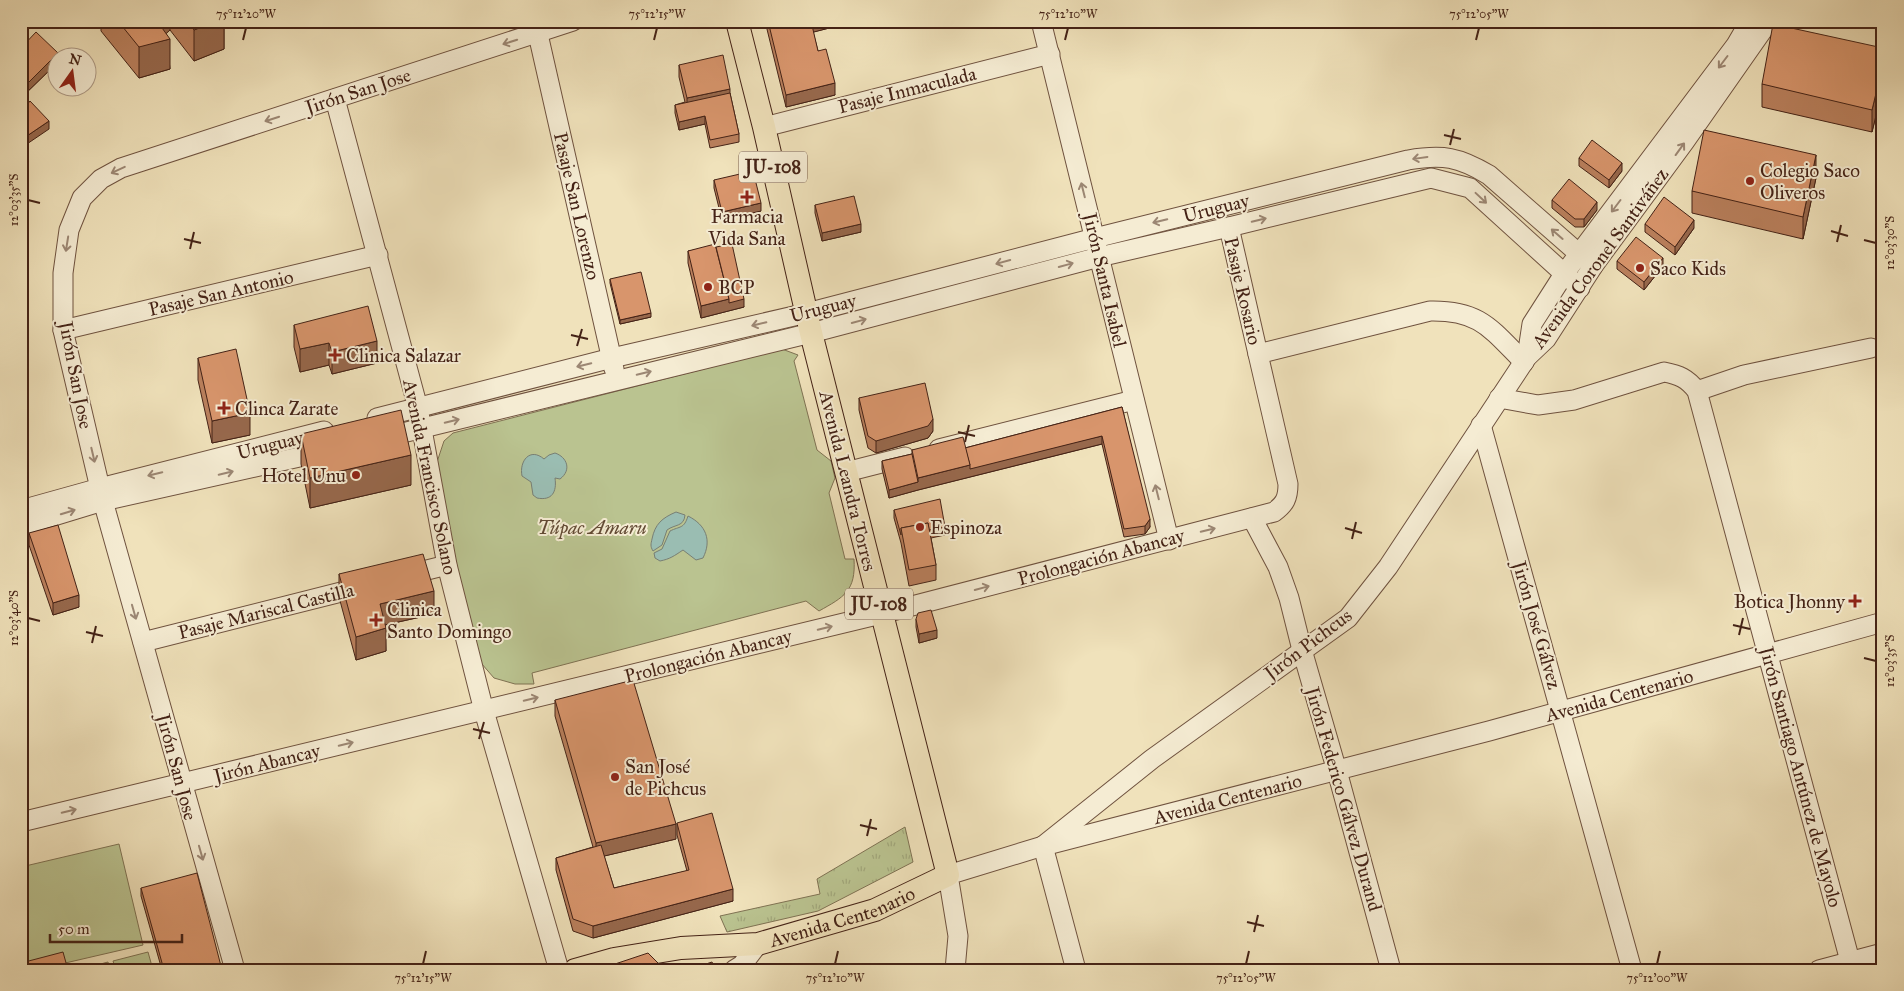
<svg xmlns="http://www.w3.org/2000/svg" width="1904" height="991" font-family="'IM FELL Great Primer',serif">
  <style>
    .grass { fill: url(#grass-tufts); stroke: #7f7253 }
    .park { fill: #bac390; stroke: #7f7253 }
    .water { fill: #9abdb2; stroke: #787f74 }
    .lines { fill: none; stroke-linecap: round; stroke-linejoin: round }
    .minor-casing { stroke: #6f523f; stroke-width: 21 }
    .major-casing { stroke: #442216; stroke-width: 24 }
    .minor { stroke: #f5ecd3; stroke-width: 19 }
    .major { stroke: #f0e2bb; stroke-width: 22 }
    .wall { fill: #ba805d; stroke: #442216 }
    .shaded-wall { fill: #97684c; stroke: #442216 }
    .building { fill: #d8956c; stroke: #442216 }
    .oneway { stroke: #9c8774 }
    .ticks { fill: none; stroke: #442216; stroke-width: 2 }
    .poi-dot { fill: #8f2418; stroke: #f5ecd3; stroke-width: 2 }
    .labels { text-anchor: middle; dominant-baseline: central; stroke-width: 4; stroke-linejoin: round; paint-order: stroke }
    .shield { fill: #f5ecd3; stroke: #795f4f; stroke-width: 1 }
    .shield-label { font-size: 18px; font-weight: bold; fill: #442216 }
    .street-label { font-size: 19px; fill: #442216; stroke: #f5ecd3 }
    .poi-label { font-size: 19px; fill: #442216; stroke: #f5ecd3; text-anchor: start }
    .park-label { font-size: 19px; font-style: italic; fill: #624a34; stroke: #f5ecd3 }
    .neatline { fill: none; stroke: #442216; stroke-width: 2 }
    .ticks-label { font-size: 12px; text-anchor: middle; fill: #442216 }
  </style>
  <defs>
    <pattern id="grass-tufts" width="24" height="20" patternUnits="userSpaceOnUse" patternTransform="scale(1.25)"><rect width="24" height="20" fill="#bac390"/><path d="M3 7l-1-3M5 7V3M7 7l1-3M15 17l-1-3M17 17v-4M19 17l1-3" fill="none" stroke="#a1a77b"/></pattern>
  </defs>
  <rect width="100%" height="100%" fill="#f0e2bb"/>
  <filter id="stains"><feTurbulence type="fractalNoise" baseFrequency=".004" numOctaves="4"/><feColorMatrix values="0 0 0 0 .2 0 0 0 0 .09 0 0 0 0 .02 0 0 0 .5 -.17"/></filter>
  <radialGradient id="worn" r=".72"><stop offset=".6" stop-color="#630" stop-opacity="0"/><stop offset="1" stop-color="#630" stop-opacity=".3"/></radialGradient>
  <!-- grass -->
  <polygon class="grass" points="905,827 913,862 818,911 727,932 720,916 820,894 817,879"/>
  <!-- park -->
  <g class="park">
    <path d="M782,349l16,6 -4,6 23,89 14,11 4,17 -6,15 16,66h9c2,32 -10,38 -35,52l-13,-10 -274,72 2,11h-19l-21,-6 -19,-22 -39,-191 8,-24 9,-8z"/>
    <polygon points="119,844 143,945 35,970 21,970 21,867"/>
    <polygon points="148,952 153,970 116,970 113,961"/>
    <polygon points="108,962 110,970 78,970"/>
  </g>
  <!-- water -->
  <g class="water">
    <path d="M555,453c12,4 17,17 5,26l-5,-1c2,14 -3,23 -18,20l-4,-3 -2,-13 -9,-6c-3,-15 8,-29 22,-17l5,-4z"/>
    <path d="M676,512l9,3c-1,12 -10,9 -18,15l-5,15 -9,6c-3,-5 -2,-7 -1,-12 3,-15 10,-21 24,-27z"/>
    <path d="M688,516c18,9 24,24 15,42l-7,2 -13,-10c-9,6 -13,9 -23,11l-5,-3 -1,-5 8,-4 8,-18c10,-5 14,-2 18,-15z"/>
  </g>
  <g class="lines">
    <!-- minor casing -->
    <g class="minor-casing">
      <g id="minor">
        <polyline points="535,21 614,369"/>
        <polyline points="1041,21 1169,540"/>
        <polyline points="335,99 418,408 447,565 484,711 559,970"/>
        <polyline points="764,127 1050,54"/>
        <polyline points="1229,227 1258,354"/>
        <polyline points="63,330 378,255"/>
        <polyline points="1527,357 1532,324 1564,274 1736,45 1750,21"/>
        <polyline points="1697,391 1744,375 1871,348"/>
        <path d="M1499,398l39,7 36,-5 90,-28c15,3 23,6 33,19l153,570"/>
        <path d="M377,418l235,-60 195,-45 288,-75 313,-78c35,-6 51,-3 81,15l104,91"/>
        <polyline points="1481,425 1632,970"/>
        <polyline points="382,438 811,333 1099,257 1229,227 1431,178 1470,188 1580,288"/>
        <polyline points="939,449 1134,400"/>
        <polyline points="846,472 905,457"/>
        <polyline points="21,510 100,488 324,431"/>
        <polyline points="1252,518 1278,567 1289,598 1302,650 1337,771 1391,970"/>
        <polyline points="21,526 103,501 326,451"/>
        <polyline points="403,576 447,565"/>
        <polyline points="143,642 365,586"/>
        <path d="M21,822l860,-208 393,-102c11,-8 14,-14 14,-28l-30,-130 172,-43c50,-1 61,18 94,51"/>
        <polyline points="1043,846 1152,759 1348,618 1388,567 1527,357 1546,339 1593,266 1685,141 1769,21"/>
        <polyline points="1043,846 1076,970"/>
        <polyline points="235,970 103,501 63,330 63,273 69,230 82,198 101,179 121,168 573,21"/>
        <polyline points="734,970 742,965 758,944"/>
        <path id="s1" d="M955,970l3,-34 -10,-61 95,-29 446,-115 394,-109"/>
        <polyline points="1819,970 1883,953"/>
      </g>
    </g>
    <!-- major casing -->
    <g class="major-casing">
      <g id="major">
        <path id="s2" d="M575,970l39,-11 67,-11 77,-4 117,-34 73,-35 -137,-542 -47,-206 -27,-106"/>
      </g>
    </g>
    <!-- minor -->
    <use href="#minor" class="minor"/>
    <!-- major -->
    <use href="#major" class="major"/>
  </g>
  <!-- wall -->
  <g class="wall">
    <polygon points="101,21 224,21 224,49 194,61 170,30 166,33 170,69 139,78 101,31"/>
    <polygon points="765,21 841,21 841,25 813,32 818,51 835,95 786,107"/>
    <polygon points="21,48 58,58 58,62 22,97 21,96"/>
    <polygon points="1883,48 1883,87 1872,132 1762,107 1762,84"/>
    <polygon points="679,65 730,93 739,134 739,142 710,148 705,124 679,130 675,113 675,105 685,102 679,77"/>
    <polygon points="1579,158 1622,171 1609,188 1579,166"/>
    <polygon points="1816,178 1803,239 1692,213 1692,191"/>
    <polygon points="714,180 761,211 722,220 714,188"/>
    <polygon points="1552,200 1597,210 1584,227 1575,227 1552,208"/>
    <polygon points="815,205 861,232 822,241 815,213"/>
    <polygon points="1645,224 1694,228 1675,255 1645,232"/>
    <polygon points="716,247 744,307 701,318 688,263 688,251"/>
    <polygon points="1617,261 1663,266 1644,290 1617,269"/>
    <polygon points="610,279 651,317 620,324 610,283"/>
    <polygon points="294,325 377,363 332,374 329,365 300,372 294,347"/>
    <polygon points="198,358 250,435 212,443 198,380"/>
    <polygon points="859,398 933,431 928,438 876,453 868,448 859,410"/>
    <polygon points="1122,407 1150,527 1145,534 1124,537 1102,444 918,490 889,498 882,469 882,461 912,454 912,450 965,448"/>
    <polygon points="301,434 411,485 310,508 301,464"/>
    <polygon points="894,510 945,527 945,535 931,538 936,565 936,580 909,586 901,543 894,518"/>
    <polygon points="29,533 79,607 53,615 29,545"/>
    <polygon points="339,574 434,614 385,625 386,651 356,660 339,597"/>
    <polygon points="916,619 937,638 919,643 916,627"/>
    <polygon points="555,700 676,839 604,856 614,888 687,871 677,835 677,823 733,901 593,938 573,931 556,870 556,858 593,847 555,716"/>
    <polygon points="141,888 222,970 162,970 141,896"/>
  </g>
  <!-- shaded-wall -->
  <g class="shaded-wall">
    <polygon points="152,21 170,21 170,30 157,42 170,39 170,69 139,78 139,47"/>
    <polygon points="217,21 224,21 224,49 194,61 194,30"/>
    <polygon points="810,21 841,21 841,25 810,33"/>
    <polygon points="58,53 58,62 22,97 22,89"/>
    <polygon points="1883,64 1883,87 1872,132 1872,110"/>
    <polygon points="835,83 835,95 786,107 786,95"/>
    <polygon points="730,89 730,101 687,110 687,98"/>
    <polygon points="705,116 705,124 679,130 679,122"/>
    <polygon points="49,121 49,129 21,148 21,140"/>
    <polygon points="1816,155 1816,178 1803,239 1803,217"/>
    <polygon points="1622,163 1622,171 1609,188 1609,180"/>
    <polygon points="1597,202 1597,210 1584,227 1584,219"/>
    <polygon points="761,203 761,211 722,220 722,212"/>
    <polygon points="1694,220 1694,228 1675,255 1675,247"/>
    <polygon points="861,224 861,232 822,241 822,233"/>
    <polygon points="1663,258 1663,266 1644,290 1644,282"/>
    <polygon points="729,299 744,299 744,307 701,318 701,306"/>
    <polygon points="651,313 651,317 620,324 620,320"/>
    <polygon points="377,341 377,363 332,374 332,352"/>
    <polygon points="329,343 329,365 300,372 300,349"/>
    <polygon points="250,413 250,435 212,443 212,421"/>
    <polygon points="933,419 933,431 928,438 876,453 876,441"/>
    <polygon points="1102,436 1102,444 918,490 889,498 889,490 918,482 918,478 970,465"/>
    <polygon points="411,455 411,485 310,508 310,478"/>
    <polygon points="1150,519 1150,527 1145,534 1145,526"/>
    <polygon points="434,591 434,614 380,626 380,604"/>
    <polygon points="79,595 79,607 53,615 53,603"/>
    <polygon points="386,628 386,651 356,660 356,637"/>
    <polygon points="937,630 937,638 919,643 919,634"/>
    <polygon points="26,782 26,804 21,808 21,786"/>
    <polygon points="676,824 676,839 596,858 596,843"/>
    <polygon points="733,889 733,901 593,938 593,926"/>
  </g>
  <!-- building -->
  <g class="building">
    <polygon points="118,21 157,21 170,39 139,47"/>
    <polygon points="187,21 217,21 194,30"/>
    <polygon points="768,21 811,21 818,51 826,49 835,83 786,95"/>
    <polygon points="1773,24 1883,48 1883,64 1872,110 1762,84"/>
    <polygon points="36,32 58,53 22,89 21,88 21,48"/>
    <polygon points="723,55 730,89 687,98 679,65"/>
    <polygon points="730,93 739,134 710,140 705,116 679,122 675,105"/>
    <polygon points="21,101 26,106 30,101 49,121 21,140"/>
    <polygon points="1704,130 1816,155 1803,217 1692,191"/>
    <polygon points="1592,140 1622,163 1609,180 1579,158"/>
    <polygon points="753,171 761,203 722,212 714,180"/>
    <polygon points="1569,179 1597,202 1584,219 1575,219 1552,200"/>
    <polygon points="854,196 861,224 822,233 815,205"/>
    <polygon points="1664,197 1694,220 1675,247 1645,224"/>
    <polygon points="1636,237 1663,258 1644,282 1617,261"/>
    <polygon points="715,244 729,299 701,306 688,251"/>
    <polygon points="732,244 744,299 729,303 729,299 716,247"/>
    <polygon points="641,272 651,313 620,320 610,279"/>
    <polygon points="368,306 377,341 332,352 329,343 300,349 294,325"/>
    <polygon points="236,349 250,413 212,421 198,358"/>
    <polygon points="925,383 933,419 928,426 876,441 868,436 859,398"/>
    <polygon points="1122,407 1150,519 1145,526 1124,529 1102,436 970,469 970,465 965,448"/>
    <polygon points="401,410 411,455 310,478 301,434"/>
    <polygon points="963,437 970,465 918,478 912,450"/>
    <polygon points="912,454 918,482 889,490 882,461"/>
    <polygon points="940,499 945,527 929,530 928,523 901,528 901,535 894,510"/>
    <polygon points="928,523 936,565 909,570 901,528"/>
    <polygon points="58,525 79,595 53,603 29,533"/>
    <polygon points="423,554 434,591 380,604 386,628 356,637 339,574"/>
    <polygon points="931,610 937,630 919,634 916,619 918,613"/>
    <polygon points="633,680 676,824 596,843 555,700"/>
    <polygon points="21,764 26,782 21,786"/>
    <polygon points="712,813 733,889 593,926 573,919 556,858 601,845 614,888 689,870 677,823"/>
    <polygon points="197,873 222,970 164,970 141,888"/>
    <polygon points="63,952 68,970 21,970 21,963"/>
    <polygon points="648,953 663,968 662,970 597,970"/>
    <polygon points="712,962 716,970 688,970"/>
  </g>
  <!-- one-way arrows -->
  <defs><path id="oneway-shaft" d="M-6 0H5M1.5-3L5.5 0L1.5 3" fill="none" stroke-width="1.6" stroke-linecap="round" stroke-linejoin="round" transform="scale(1.25)"/></defs>
  <g class="oneway">
    <use href="#oneway-shaft" transform="translate(510 42) rotate(162)"/>
    <use href="#oneway-shaft" transform="translate(1723 62) rotate(127)"/>
    <use href="#oneway-shaft" transform="translate(272 119) rotate(162)"/>
    <use href="#oneway-shaft" transform="translate(1680 149) rotate(-54)"/>
    <use href="#oneway-shaft" transform="translate(1420 158) rotate(172)"/>
    <use href="#oneway-shaft" transform="translate(118 170) rotate(155)"/>
    <use href="#oneway-shaft" transform="translate(1083 190) rotate(-104)"/>
    <use href="#oneway-shaft" transform="translate(1481 198) rotate(43)"/>
    <use href="#oneway-shaft" transform="translate(1616 206) rotate(127)"/>
    <use href="#oneway-shaft" transform="translate(1259 220) rotate(-14)"/>
    <use href="#oneway-shaft" transform="translate(1160 221) rotate(166)"/>
    <use href="#oneway-shaft" transform="translate(1557 234) rotate(-139)"/>
    <use href="#oneway-shaft" transform="translate(67 244) rotate(99)"/>
    <use href="#oneway-shaft" transform="translate(1003 262) rotate(165)"/>
    <use href="#oneway-shaft" transform="translate(1066 265) rotate(-15)"/>
    <use href="#oneway-shaft" transform="translate(859 321) rotate(-15)"/>
    <use href="#oneway-shaft" transform="translate(759 324) rotate(167)"/>
    <use href="#oneway-shaft" transform="translate(584 365) rotate(166)"/>
    <use href="#oneway-shaft" transform="translate(644 373) rotate(-13)"/>
    <use href="#oneway-shaft" transform="translate(452 421) rotate(-14)"/>
    <use href="#oneway-shaft" transform="translate(93 455) rotate(77)"/>
    <use href="#oneway-shaft" transform="translate(226 473) rotate(-13)"/>
    <use href="#oneway-shaft" transform="translate(155 474) rotate(166)"/>
    <use href="#oneway-shaft" transform="translate(1157 492) rotate(-104)"/>
    <use href="#oneway-shaft" transform="translate(68 512) rotate(-17)"/>
    <use href="#oneway-shaft" transform="translate(1208 530) rotate(-14)"/>
    <use href="#oneway-shaft" transform="translate(982 588) rotate(-15)"/>
    <use href="#oneway-shaft" transform="translate(134 612) rotate(74)"/>
    <use href="#oneway-shaft" transform="translate(825 628) rotate(-14)"/>
    <use href="#oneway-shaft" transform="translate(531 699) rotate(-14)"/>
    <use href="#oneway-shaft" transform="translate(346 744) rotate(-14)"/>
    <use href="#oneway-shaft" transform="translate(69 811) rotate(-13)"/>
    <use href="#oneway-shaft" transform="translate(201 853) rotate(74)"/>
  </g>
  <!-- ticks -->
  <path class="ticks" d="M243,40l3,-12M654,40l3,-12M1065,40l3,-12M1476,40l3,-12M1444,135l17,4M1450,145l4,-16M28,200l12,3M1831,231l17,5M184,239l17,4M1864,240l12,3M1837,242l4,-17M190,249l4,-17M571,335l17,4M577,346l5,-17M958,432l17,4M965,442l4,-17M1345,528l17,5M1352,539l4,-17M28,618l12,3M1733,625l17,4M86,632l17,4M1739,635l4,-17M92,643l4,-17M1864,658l12,3M473,729l17,4M479,739l5,-17M860,825l17,4M867,836l4,-17M1247,922l17,4M1254,932l4,-17M423,964l3,-13M835,964l3,-13M1246,964l3,-13M1657,964l3,-13"/>
  <!-- markers -->
  <g class="poi-dot">
    <circle cx="1750" cy="181" r="5"/>
    <path d="M744.5 189.5h5v5h5v5h-5v5h-5v-5h-5v-5h5z"/>
    <circle cx="1640" cy="268" r="5"/>
    <circle cx="708" cy="287" r="5"/>
    <path d="M332.5 347.5h5v5h5v5h-5v5h-5v-5h-5v-5h5z"/>
    <path d="M221.5 400.5h5v5h5v5h-5v5h-5v-5h-5v-5h5z"/>
    <circle cx="356" cy="475" r="5"/>
    <circle cx="920" cy="527" r="5"/>
    <path d="M1852.5 593.5h5v5h5v5h-5v5h-5v-5h-5v-5h5z"/>
    <path d="M373.5 612.5h5v5h5v5h-5v5h-5v-5h-5v-5h5z"/>
    <circle cx="615" cy="777" r="5"/>
  </g>
  <g class="labels">
    <!-- shield labels -->
    <g class="shield">
      <rect x="739" y="151.5" width="68" height="31" rx="4"/>
      <rect x="845" y="588.5" width="68" height="31" rx="4"/>
    </g>
    <g class="shield-label">
      <text x="773" y="167">JU-108</text>
      <text x="879" y="604">JU-108</text>
    </g>
    <!-- street labels -->
    <g class="street-label">
      <text transform="translate(907 90) rotate(-14)">Pasaje Inmaculada</text>
      <text transform="translate(358 91) rotate(-18)">Jirón San Jose</text>
      <text transform="translate(577 206) rotate(77)">Pasaje San Lorenzo</text>
      <text transform="translate(1216 208) rotate(-14)">Uruguay</text>
      <text transform="translate(1600 258) rotate(-54)">Avenida Coronel Santiváñez</text>
      <text transform="translate(1105 280) rotate(77)">Jirón Santa Isabel</text>
      <text transform="translate(1243 291) rotate(77)">Pasaje Rosario</text>
      <text transform="translate(221 293) rotate(-13)">Pasaje San Antonio</text>
      <text transform="translate(823 308) rotate(-14)">Uruguay</text>
      <text transform="translate(76 375) rotate(79)">Jirón San Jose</text>
      <text transform="translate(270 445) rotate(-14)">Uruguay</text>
      <text transform="translate(430 477) rotate(78)">Avenida Francisco Solano</text>
      <text transform="translate(848 481) rotate(76)">Avenida Leandra Torres</text>
      <text transform="translate(1101 557) rotate(-15)">Prolongación Abancay</text>
      <text transform="translate(266 611) rotate(-14)">Pasaje Mariscal Castilla</text>
      <text transform="translate(1537 625) rotate(74)">Jirón José Gálvez</text>
      <text transform="translate(1308 644) rotate(-37)">Jirón Pichcus</text>
      <text transform="translate(708 656) rotate(-14)">Prolongación Abancay</text>
      <text stroke="none"><textPath href="#s1" startOffset="791">Avenida Centenario</textPath></text>
      <text transform="translate(267 763) rotate(-14)">Jirón Abancay</text>
      <text transform="translate(177 767) rotate(75)">Jirón San Jose</text>
      <text transform="translate(1801 777) rotate(75)">Jirón Santiago Antúnez de Mayolo</text>
      <text stroke="none"><textPath href="#s1" startOffset="386">Avenida Centenario</textPath></text>
      <text transform="translate(1344 799) rotate(74)">Jirón Federico Gálvez Durand</text>
      <text stroke="none"><textPath href="#s2" startOffset="274">Avenida Centenario</textPath></text>
    </g>
    <!-- poi labels -->
    <g class="poi-label">
      <text x="1760" y="170">Colegio Saco<tspan x="1760" dy="22">Oliveros</tspan></text>
      <text x="747" y="216" text-anchor="middle">Farmacia<tspan x="747" dy="22">Vida Sana</tspan></text>
      <text x="1650" y="268">Saco Kids</text>
      <text x="718" y="287">BCP</text>
      <text x="346" y="355">Clinica Salazar</text>
      <text x="235" y="408">Clinca Zarate</text>
      <text x="346" y="475" text-anchor="end">Hotel Unu</text>
      <text x="930" y="527">Espinoza</text>
      <text x="1845" y="601" text-anchor="end">Botica Jhonny</text>
      <text x="387" y="609">Clinica<tspan x="387" dy="22">Santo Domingo</tspan></text>
      <text x="625" y="766">San José<tspan x="625" dy="22">de Pichcus</tspan></text>
    </g>
    <!-- park labels -->
    <g class="park-label">
      <text x="592" y="527">Túpac Amaru</text>
    </g>
  </g>
  <!-- margin -->
  <rect width="1904" height="991" fill="none" stroke="#f0e2bb" stroke-width="55"/>
  <!-- north arrow -->
  <g transform="translate(72 72) rotate(14)"><circle r="24" fill="#f5ecd3" stroke="#ae9b87"/>
  <path d="M0-4L9 19L0 12L-9 19Z" fill="#8f2418"/>
  <text y="-8" font-size="14" font-weight="bold" text-anchor="middle" fill="#442216">N</text>
  </g>
  <!-- scale -->
  <path d="M50 934v8h132v-8" fill="none" stroke="#442216" stroke-width="2.5"/>
  <text x="58" y="934" font-size="15" fill="#442216" stroke="#f5ecd3" stroke-width="4" paint-order="stroke">50 m</text>
  <rect x="28" y="28" width="1848" height="936" class="neatline"/>
  <g class="ticks-label">
    <text x="246" y="18">75°12'20"W</text>
    <text x="657" y="18">75°12'15"W</text>
    <text x="1068" y="18">75°12'10"W</text>
    <text x="1479" y="18">75°12'05"W</text>
    <text transform="translate(14 200) rotate(-90)" y="4">12°03'35"S</text>
    <text transform="translate(1890 243) rotate(-90)" y="4">12°03'30"S</text>
    <text transform="translate(14 618) rotate(-90)" y="4">12°03'40"S</text>
    <text transform="translate(1890 661) rotate(-90)" y="4">12°03'35"S</text>
    <text x="423" y="982">75°12'15"W</text>
    <text x="835" y="982">75°12'10"W</text>
    <text x="1246" y="982">75°12'05"W</text>
    <text x="1657" y="982">75°12'00"W</text>
  </g>
  <rect width="100%" height="100%" filter="url(#stains)"/>
  <rect width="100%" height="100%" fill="url(#worn)"/>
</svg>
